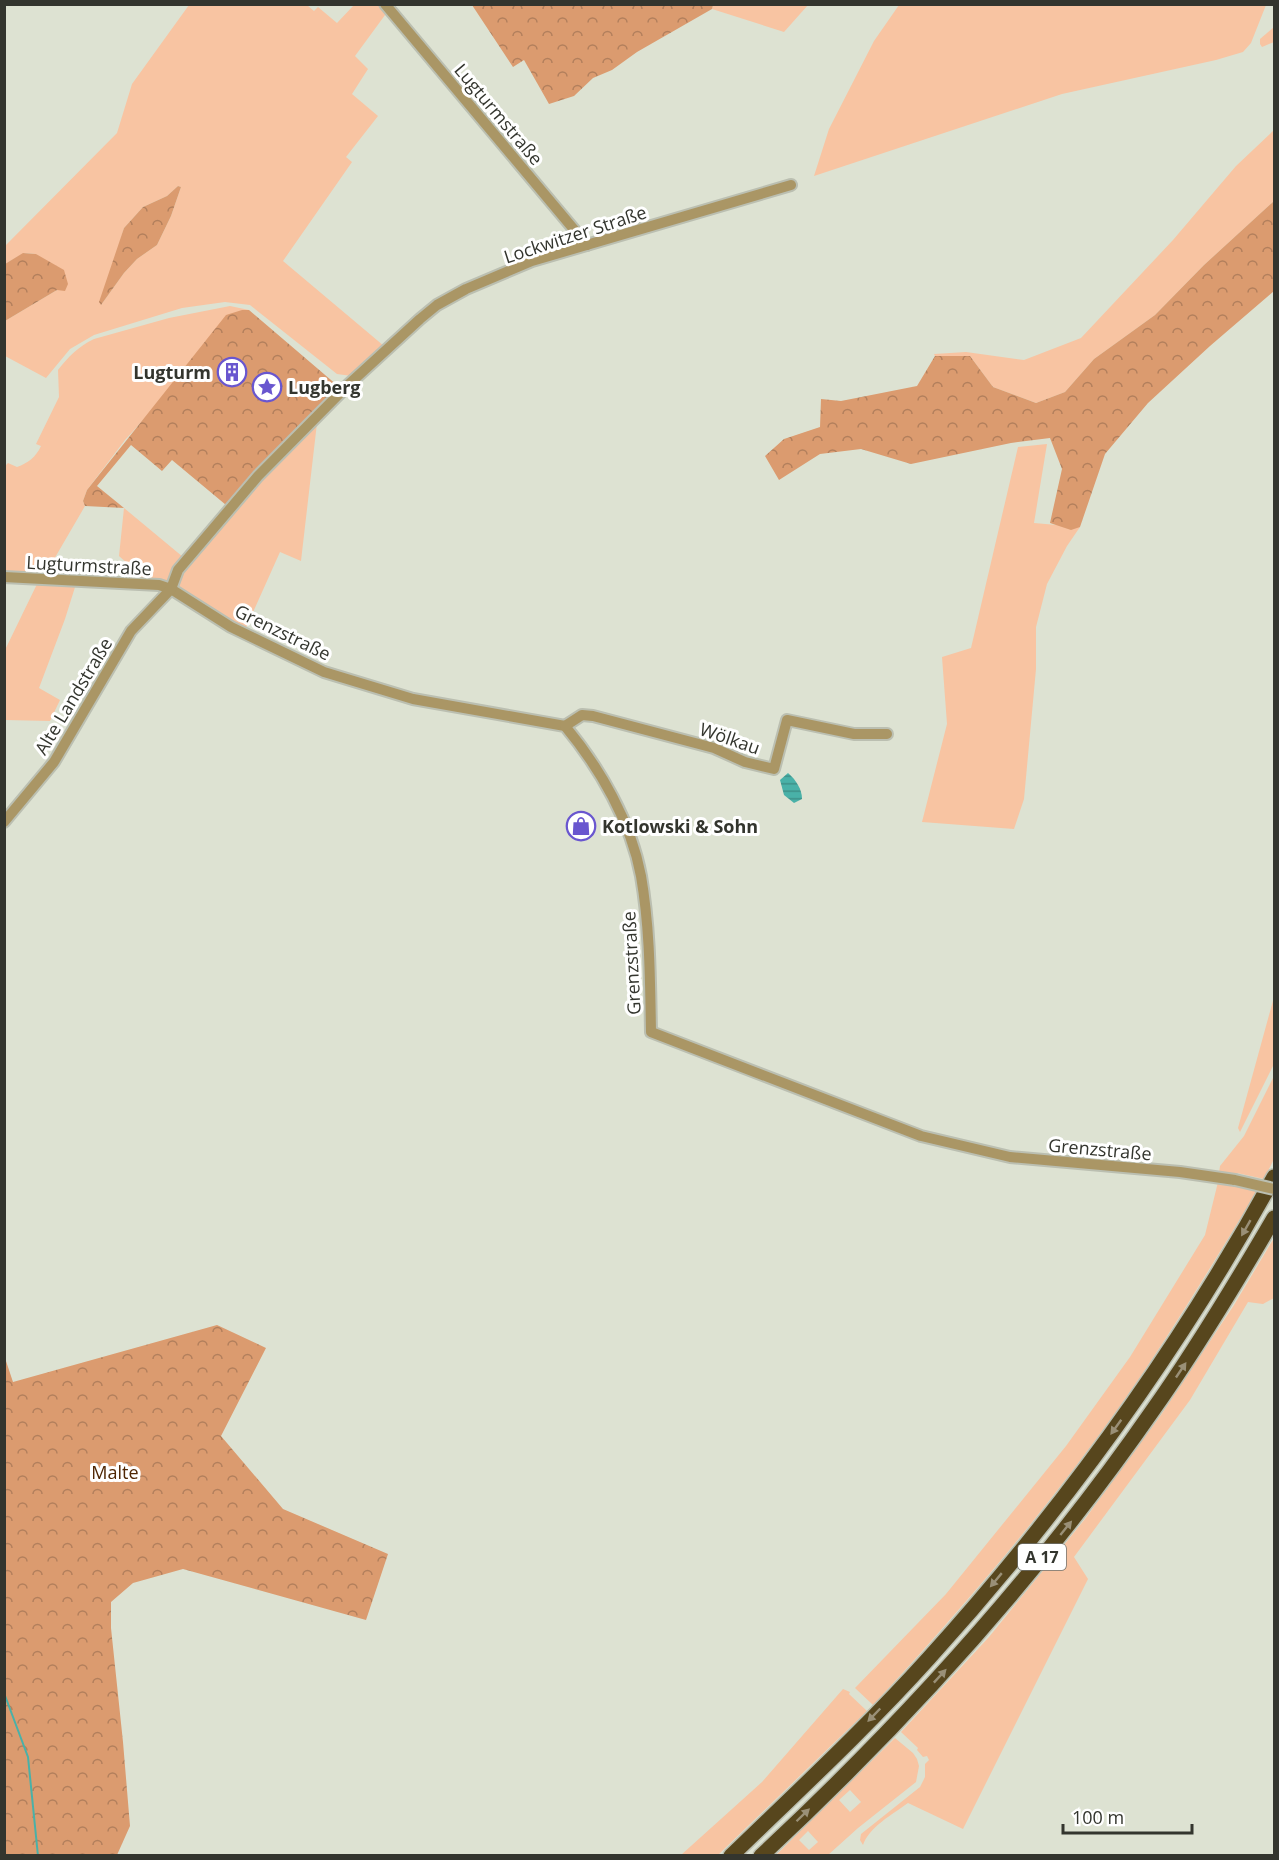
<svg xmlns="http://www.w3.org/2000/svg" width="1279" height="1860" font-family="'Open Sans',sans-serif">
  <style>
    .green { fill: #f8c4a2; fill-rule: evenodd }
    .forest { fill: url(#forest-crowns) }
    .water { fill: url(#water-rules) }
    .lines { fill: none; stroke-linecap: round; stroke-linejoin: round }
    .stream { stroke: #49b1a8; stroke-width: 2 }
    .minor-casing { stroke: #bbbfb1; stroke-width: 14 }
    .highway-casing { stroke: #bbbfb1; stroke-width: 18 }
    .minor { stroke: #aa9665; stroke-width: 10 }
    .highway { stroke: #57461d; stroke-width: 15 }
    .minor-bridge-casing { stroke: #bbbfb1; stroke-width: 14; stroke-linecap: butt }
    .minor-bridge { stroke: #aa9665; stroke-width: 10 }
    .oneway { fill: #9a9077 }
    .labels { text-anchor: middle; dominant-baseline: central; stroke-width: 6; stroke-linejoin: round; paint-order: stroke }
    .shield { fill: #fff; stroke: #70726d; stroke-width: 1.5 }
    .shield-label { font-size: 16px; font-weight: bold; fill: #33352e }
    .street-label { font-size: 18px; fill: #33352e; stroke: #fff }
    .poi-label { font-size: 18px; font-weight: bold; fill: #33352e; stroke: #fff; text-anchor: start }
    .park-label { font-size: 18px; fill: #4f2603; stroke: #fff }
  </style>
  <defs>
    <pattern id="forest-crowns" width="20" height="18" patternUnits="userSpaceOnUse" patternTransform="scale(1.5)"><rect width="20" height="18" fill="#db9b6f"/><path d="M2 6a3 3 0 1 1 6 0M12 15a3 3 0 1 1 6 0" fill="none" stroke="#b27f5c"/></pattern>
    <pattern id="water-rules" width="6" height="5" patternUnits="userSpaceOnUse" patternTransform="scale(1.5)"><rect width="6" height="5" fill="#49b1a8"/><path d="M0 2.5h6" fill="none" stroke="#3d9189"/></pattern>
  </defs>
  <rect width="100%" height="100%" fill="#dde2d2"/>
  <!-- green -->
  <g class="green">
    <polygon points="713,4 808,5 784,32 712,9"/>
    <path d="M189,5h118l7,6 4,-4 19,16 17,-18h28l6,6 -33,45 13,13 -16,25 26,22 -32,41 6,5 -69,99 101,85 -32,30 -15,-2 -87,-69 -25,-3 -43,6 -88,27 -24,14 -24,29 -41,-22v-35l52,-31 -21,-36 -12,-1 -19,11v-18l112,-113 15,-49zM178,186l3,1 -10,29 -14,29 -20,14 -13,14 -23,32 23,-77 19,-21 24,-11z"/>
    <polygon points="899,5 899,4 1266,5 1251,43 1243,52 1216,60 1062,94 814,176 829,129 874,41"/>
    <polygon points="1274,27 1274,42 1262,47 1260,44 1260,39"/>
    <polygon points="1274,130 1274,201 1204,265 1155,315 1094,359 1065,392 1036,403 993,387 970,356 935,356 934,354 966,352 1024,360 1081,338 1173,240 1236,166"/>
    <path d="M230,306l19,4h-7l-117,130 -38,50 -4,11 2,5 -32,55 -7,16 -41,-4v-107l3,-3 9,4c11,-4 19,-10 24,-21l-5,-2 23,-47 -1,-27c10,-13 21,-24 36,-31l75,-21z"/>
    <polygon points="317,423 301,561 280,552 245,630 179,588 181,572 261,478"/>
    <polygon points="1047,444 1034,523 1080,527 1067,546 1047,584 1036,627 1036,669 1024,799 1014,829 922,822 947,724 942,657 971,648 1018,447"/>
    <polygon points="124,508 183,557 172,569 167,584 123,581 128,564 119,556"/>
    <polygon points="38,582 76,584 65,619 39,688 60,700 50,721 5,720 4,652"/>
    <polygon points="1274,997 1274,1064 1240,1132 1238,1128"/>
    <polygon points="1274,1076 1274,1159 1264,1179 1237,1173 1236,1176 1219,1173 1220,1166 1244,1136"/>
    <path d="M1218,1182l39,9c-44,72 -88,146 -137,215 -75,106 -159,204 -247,299l-18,-17 91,-94 120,-148 64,-89 75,-122z"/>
    <path d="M1274,1238v60l-11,6 -15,-2 -58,98 -116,157 14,22 -125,250 -55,-26c-15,11 -39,24 -45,42l-3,-5 1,-6 59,-47 5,-10v-13l4,-4 -2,-4 -4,1 -6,-7 1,-2 -17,-16 88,-95 96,-118 76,-104 73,-110z"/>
    <polygon points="843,1689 850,1692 849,1694 867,1711 718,1855 681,1855 762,1782"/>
    <path d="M895,1738l18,15 4,6 2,7 -3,16 -58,46 -30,27h-52zM850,1790l11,12 -11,10 -11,-12zM808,1831l10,11 -9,8 -10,-10z"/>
  </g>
  <!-- forest -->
  <g class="forest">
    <polygon points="472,5 713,5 712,9 637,52 612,70 593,78 574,96 549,104 524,60 513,67"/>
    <polygon points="178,186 181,187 171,216 157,245 137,259 124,273 101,305 99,302 124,228 143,207 167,196"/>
    <polygon points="1274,201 1274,291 1210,346 1148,403 1105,454 1080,527 1071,530 1050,523 1062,469 1050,438 1011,443 911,464 861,449 820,454 779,480 765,456 784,439 820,427 821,399 841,401 917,386 935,356 970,356 993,387 1036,403 1065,392 1094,359 1155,315 1204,265"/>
    <polygon points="23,253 36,254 64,270 68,284 65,291 57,290 5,321 5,264"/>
    <polygon points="242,310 249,310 338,386 338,394 226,505 172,460 162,471 131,445 97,486 124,508 85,506 83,501 87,490 226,315"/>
    <polygon points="217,1325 266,1348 221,1436 283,1509 388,1554 366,1620 183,1569 133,1583 111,1602 111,1628 123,1742 130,1826 117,1855 5,1855 5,1358 13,1382"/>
  </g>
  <!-- water -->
  <path class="water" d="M788,773c8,7 14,16 14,26l-8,4 -10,-8 -4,-15z"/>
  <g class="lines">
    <!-- stream -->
    <polyline class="stream" points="4,1693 28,1757 38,1856"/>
    <!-- minor casing -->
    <g class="minor-casing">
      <g id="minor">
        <polyline points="385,4 587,245"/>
        <path d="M4,577l155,8 12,4 60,38 93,45 89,27 152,27c35,42 66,96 76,150 9,52 9,104 10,156l270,104 89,21 170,15 55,8"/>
        <polyline points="565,726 582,715 593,716 714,748 745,762 774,769 787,720 854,734 887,734"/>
        <polyline points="4,822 54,762 131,631 171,589 178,570 258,476 348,385 420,319 437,305 466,289 532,261 791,185"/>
      </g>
    </g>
    <!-- highway casing -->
    <g class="highway-casing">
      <g id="highway">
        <path d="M731,1856c67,-65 136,-129 198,-198 133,-147 250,-308 345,-481"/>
        <path d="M761,1856c145,-135 279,-283 392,-446 44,-62 83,-127 121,-192"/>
      </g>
    </g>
    <!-- minor -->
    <use href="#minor" class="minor"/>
    <!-- highway -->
    <use href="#highway" class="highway"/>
    <!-- minor-bridge casing -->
    <g class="minor-bridge-casing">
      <polyline id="minor-bridge" points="1235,1180 1274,1189"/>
    </g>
    <!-- minor-bridge -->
    <use href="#minor-bridge" class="minor-bridge"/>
  </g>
  <!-- one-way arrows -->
  <defs><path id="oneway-solid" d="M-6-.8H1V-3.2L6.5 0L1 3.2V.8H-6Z" transform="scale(1.5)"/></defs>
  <g class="oneway">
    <use href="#oneway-solid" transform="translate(1246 1228) rotate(120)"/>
    <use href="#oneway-solid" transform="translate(1181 1370) rotate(-56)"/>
    <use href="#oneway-solid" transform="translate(1116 1427) rotate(126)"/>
    <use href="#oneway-solid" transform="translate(1066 1528) rotate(-51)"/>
    <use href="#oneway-solid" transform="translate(996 1580) rotate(130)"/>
    <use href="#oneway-solid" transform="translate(940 1676) rotate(-47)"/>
    <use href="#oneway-solid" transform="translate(874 1715) rotate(134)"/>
    <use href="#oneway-solid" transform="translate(803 1815) rotate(-44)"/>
  </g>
  <!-- icons -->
  <defs>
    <g id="building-ring" transform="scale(1.5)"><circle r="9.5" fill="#fff" stroke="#6956cf" stroke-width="1.5"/><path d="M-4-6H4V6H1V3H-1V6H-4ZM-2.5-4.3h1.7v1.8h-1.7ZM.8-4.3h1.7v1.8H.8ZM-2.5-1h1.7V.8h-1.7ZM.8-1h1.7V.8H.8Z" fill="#6956cf"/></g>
    <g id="sight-ring" transform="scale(1.5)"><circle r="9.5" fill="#fff" stroke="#6956cf" stroke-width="1.5"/><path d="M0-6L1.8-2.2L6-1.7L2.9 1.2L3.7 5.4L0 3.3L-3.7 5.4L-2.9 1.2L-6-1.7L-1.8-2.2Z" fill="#6956cf"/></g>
    <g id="shop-ring" transform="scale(1.5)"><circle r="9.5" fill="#fff" stroke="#6956cf" stroke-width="1.5"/><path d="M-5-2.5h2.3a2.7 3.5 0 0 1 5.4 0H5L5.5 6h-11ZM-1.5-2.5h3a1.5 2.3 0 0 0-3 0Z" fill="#6956cf"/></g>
  </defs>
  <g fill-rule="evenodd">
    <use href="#building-ring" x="232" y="372"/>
    <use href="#sight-ring" x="267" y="387"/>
    <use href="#shop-ring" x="581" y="826"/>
  </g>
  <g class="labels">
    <!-- shield labels -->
    <rect class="shield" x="1018" y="1544" width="48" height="26" rx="4.5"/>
    <g class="shield-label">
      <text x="1042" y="1557">A 17</text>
    </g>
    <!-- street labels -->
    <g class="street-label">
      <text transform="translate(499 114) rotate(50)">Lugturmstraße</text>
      <text transform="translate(575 234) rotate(-18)">Lockwitzer Straße</text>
      <text transform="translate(89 565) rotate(3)">Lugturmstraße</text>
      <text transform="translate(283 632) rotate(26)">Grenzstraße</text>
      <text transform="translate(73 696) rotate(-59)">Alte Landstraße</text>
      <text transform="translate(730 738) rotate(19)">Wölkau</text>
      <text transform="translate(631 963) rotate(-93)">Grenzstraße</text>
      <text transform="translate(1100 1149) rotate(5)">Grenzstraße</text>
    </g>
    <!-- poi labels -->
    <g class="poi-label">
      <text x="211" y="372" text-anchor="end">Lugturm</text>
      <text x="288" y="387">Lugberg</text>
      <text x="602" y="826">Kotlowski &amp; Sohn</text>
    </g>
    <!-- park labels -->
    <g class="park-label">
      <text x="115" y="1472">Malte</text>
    </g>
  </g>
  <!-- border -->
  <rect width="1279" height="1860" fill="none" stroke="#33352e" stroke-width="12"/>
  <!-- scale -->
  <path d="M1063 1824v9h129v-9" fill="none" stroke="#33352e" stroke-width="3"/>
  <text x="1072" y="1824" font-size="18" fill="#33352e" stroke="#ffffff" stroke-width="4.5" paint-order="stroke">100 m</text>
</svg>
